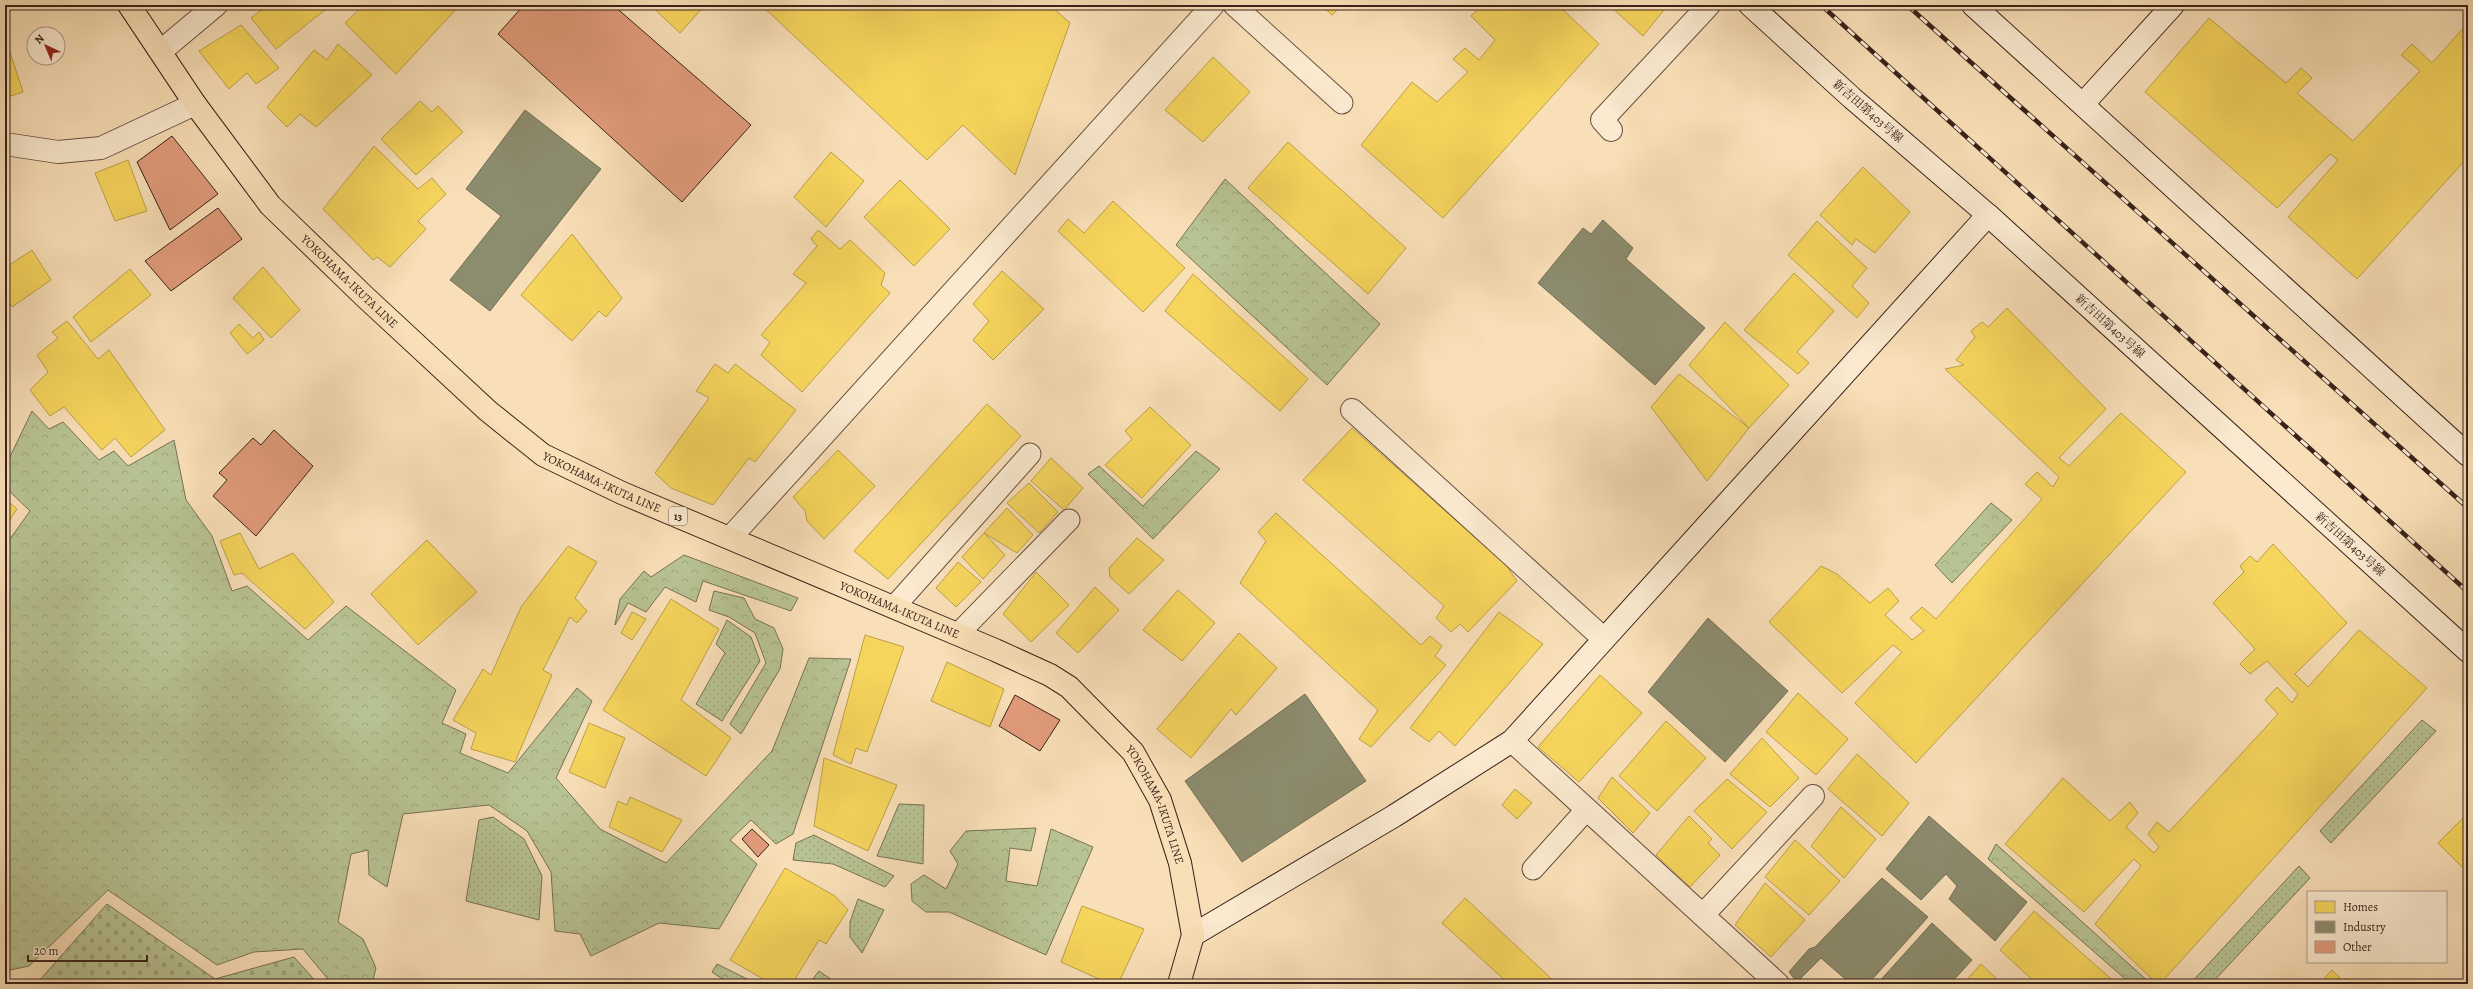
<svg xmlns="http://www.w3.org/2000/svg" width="2473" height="989" font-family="Alegreya,'Noto Serif JP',serif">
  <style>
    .grass { fill: url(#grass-dots); stroke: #787256 }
    .forest { fill: url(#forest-crowns); stroke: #787256 }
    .cemetery { fill: url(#cemetery-stones); stroke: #787256 }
    .homes { fill: #f6d55c; stroke: #bd9f48 }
    .industry { fill: #8c8c6e; stroke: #736c55 }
    .building { fill: #e19b7b; stroke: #39221a }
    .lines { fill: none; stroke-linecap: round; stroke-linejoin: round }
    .lane-casing { stroke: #695141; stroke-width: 23 }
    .street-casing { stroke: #695141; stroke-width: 24 }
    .secondary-casing { stroke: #39221a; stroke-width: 24 }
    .primary-casing { stroke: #39221a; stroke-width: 24 }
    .lane { stroke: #fbead0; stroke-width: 21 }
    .street { stroke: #fbead0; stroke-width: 22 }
    .secondary { stroke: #fbead0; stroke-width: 22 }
    .primary { stroke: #f9dfb7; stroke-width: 22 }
    .rail-casing { stroke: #39221a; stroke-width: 4.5 }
    .rail { stroke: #fbead0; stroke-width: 3; stroke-dasharray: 9; stroke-linecap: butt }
    .labels { text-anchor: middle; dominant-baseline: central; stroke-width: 4; stroke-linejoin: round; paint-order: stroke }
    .shield { fill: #fbead0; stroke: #735e51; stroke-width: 1 }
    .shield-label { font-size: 11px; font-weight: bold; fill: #39221a }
    .street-label { font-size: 12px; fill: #39221a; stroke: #fbead0 }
  </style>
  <defs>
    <pattern id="grass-dots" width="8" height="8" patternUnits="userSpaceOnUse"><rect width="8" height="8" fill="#b8c393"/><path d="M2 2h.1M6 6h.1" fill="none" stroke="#9fa77e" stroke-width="1.8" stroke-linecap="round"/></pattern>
    <pattern id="forest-crowns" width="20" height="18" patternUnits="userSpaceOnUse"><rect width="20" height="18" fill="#b8c393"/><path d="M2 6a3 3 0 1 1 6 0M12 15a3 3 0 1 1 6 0" fill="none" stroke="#9fa77e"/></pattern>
    <pattern id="cemetery-stones" width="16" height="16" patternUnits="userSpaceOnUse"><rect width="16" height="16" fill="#b8c393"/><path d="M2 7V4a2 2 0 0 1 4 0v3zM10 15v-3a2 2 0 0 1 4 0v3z" fill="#9fa77e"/></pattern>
  </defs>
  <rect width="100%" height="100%" fill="#f9dfb7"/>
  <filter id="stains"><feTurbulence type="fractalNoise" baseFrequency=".005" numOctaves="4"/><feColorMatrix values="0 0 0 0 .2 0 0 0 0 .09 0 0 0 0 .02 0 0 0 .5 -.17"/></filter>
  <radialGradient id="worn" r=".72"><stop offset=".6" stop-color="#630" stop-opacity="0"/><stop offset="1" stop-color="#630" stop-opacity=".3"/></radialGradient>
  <!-- grass -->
  <g class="grass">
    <polygon points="727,620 751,637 760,661 722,721 696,704 725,653 716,644"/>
    <polygon points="2422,720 2436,731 2331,843 2320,831"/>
    <polygon points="899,804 924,805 923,864 877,856"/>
    <polygon points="493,817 524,839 542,876 539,920 466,901 479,820"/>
    <polygon points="814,835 894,876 885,887 833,864 793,860 796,843"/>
    <polygon points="2299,866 2310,878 2211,984 2190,984"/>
    <polygon points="858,899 884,910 862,953 850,937 850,922"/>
  </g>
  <!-- forest -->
  <g class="forest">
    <polygon points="1225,179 1380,324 1327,385 1176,245"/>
    <polygon points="32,411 49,429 63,422 99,460 114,451 128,466 174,440 186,500 212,536 232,591 247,586 308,640 346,606 456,690 442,723 466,734 460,753 508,773 577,688 592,701 556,778 600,829 666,863 772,751 809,658 851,659 793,834 776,844 751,820 730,840 757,864 719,929 659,923 591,956 580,934 555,931 551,872 527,831 489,805 403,814 387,887 369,875 368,850 351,854 338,922 363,939 376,968 372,984 332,984 303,949 254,952 217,965 108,890 29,966 5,971 5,546 30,511 5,487 5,467"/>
    <polygon points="1196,451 1220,469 1153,539 1088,474 1099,466 1143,506"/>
    <polygon points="1991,503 2012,520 1952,583 1935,565"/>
    <polygon points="684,555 798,598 791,611 703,581 696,602 665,587 646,612 628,603 615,625 620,599 644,571 651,577"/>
    <polygon points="714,591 744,598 755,619 774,628 783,649 780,669 741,734 730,724 766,663 755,633 729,617 709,610"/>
    <polygon points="1036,828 1031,851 1010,848 1006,881 1037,886 1051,829 1093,847 1046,955 949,912 926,912 912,901 911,884 924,875 946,889 958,864 950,851 966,831"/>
    <polygon points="1996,844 2151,984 2131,984 1988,859"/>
    <polygon points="717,964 757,984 730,984 712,972"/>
    <polygon points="819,971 838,984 809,984"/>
  </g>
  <!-- cemetery -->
  <polygon class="cemetery" points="107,904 215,979 294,957 318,984 20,984 39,981"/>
  <!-- homes -->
  <g class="homes">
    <polygon points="267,5 331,5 276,49 251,18"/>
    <polygon points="364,5 460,5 396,74 345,23"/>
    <polygon points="650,5 705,5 680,33"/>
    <polygon points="761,5 1050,5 1070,23 1015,175 963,125 927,160"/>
    <polygon points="1321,5 1342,5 1332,15"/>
    <polygon points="1482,5 1558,5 1599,44 1443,218 1361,145 1412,82 1437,102 1468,72 1453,59 1465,48 1479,60 1495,40 1471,16"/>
    <polygon points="1609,5 1668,5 1643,36"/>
    <polygon points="2209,18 2286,83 2301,68 2312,78 2297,93 2353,141 2420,71 2401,55 2412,44 2432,63 2468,23 2468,157 2357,279 2288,217 2338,160 2330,154 2277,208 2145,92"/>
    <polygon points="241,25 279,68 256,84 247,73 229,89 199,51"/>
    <polygon points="5,37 23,92 5,98"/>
    <polygon points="338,44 372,75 316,127 300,114 287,127 267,107 314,50 327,60"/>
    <polygon points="1213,57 1250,92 1203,142 1165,110"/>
    <polygon points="420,101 432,112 438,106 463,132 416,175 381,139"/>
    <polygon points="1288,142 1406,248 1368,294 1248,188"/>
    <polygon points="374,146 418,189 432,178 446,194 418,221 426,229 390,267 377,257 373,260 323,209"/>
    <polygon points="831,152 864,181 826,227 794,197"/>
    <polygon points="128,160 147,211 115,221 95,173"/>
    <polygon points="1863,167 1910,212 1875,253 1856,239 1852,245 1820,215"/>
    <polygon points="900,180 950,229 914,266 864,217"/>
    <polygon points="1113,201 1185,268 1143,312 1058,231 1068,219 1084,233"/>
    <polygon points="1817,221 1867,268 1852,286 1869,303 1857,318 1788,255"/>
    <polygon points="818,230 840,249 850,240 885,273 881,285 890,293 802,392 761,355 770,342 761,335 806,283 793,274 817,246 811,239"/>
    <polygon points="572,234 622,298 606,317 599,311 572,341 521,295"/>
    <polygon points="32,250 51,280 12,307 5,296 5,268"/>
    <polygon points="263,267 300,310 271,338 233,298"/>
    <polygon points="130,269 151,295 91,342 73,317"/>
    <polygon points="1002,271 1044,309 993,360 973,340 989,321 973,304"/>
    <polygon points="1794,273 1834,311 1797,352 1809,363 1798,374 1744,330"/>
    <polygon points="1193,274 1308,379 1280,411 1165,311"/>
    <polygon points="2007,308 2106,409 2059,458 2069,466 2121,413 2186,472 1916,763 1855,703 1902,652 1893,645 1842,693 1769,622 1821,566 1837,574 1870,603 1888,588 1899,601 1885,615 1912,640 1924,631 1910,618 1922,607 1936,619 2042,499 2025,484 2037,472 2053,487 2059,477 1945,369 1964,365 1956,360 1975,337 1971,331 1982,322 1988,327"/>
    <polygon points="67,321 98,359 109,350 165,430 131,457 115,438 102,450 64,407 50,416 30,390 48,372 37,355 58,338 52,332"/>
    <polygon points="1725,322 1789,385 1749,428 1689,365"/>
    <polygon points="239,324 253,338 259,332 264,340 247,354 230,333"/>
    <polygon points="715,364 728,373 735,364 796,410 755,462 749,458 713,505 671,488 655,473 709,398 696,391"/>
    <polygon points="1679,374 1749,428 1707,481 1651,407"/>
    <polygon points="987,404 1021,436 888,579 854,551"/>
    <polygon points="1150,407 1191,445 1142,498 1105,465 1132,439 1125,431"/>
    <polygon points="1352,428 1506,565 1517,581 1468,632 1460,624 1451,632 1436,618 1444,606 1303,480"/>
    <polygon points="838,450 875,486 824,539 807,521 805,511 793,497"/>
    <polygon points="1051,458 1083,488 1064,510 1031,481"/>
    <polygon points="1029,483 1058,512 1039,533 1007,503"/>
    <polygon points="5,499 17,509 5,527"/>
    <polygon points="1007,508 1033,535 1017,553 984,533"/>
    <polygon points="1276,513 1421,645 1430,636 1442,646 1435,656 1446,665 1371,747 1359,739 1378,710 1240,583 1266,541 1258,532"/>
    <polygon points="240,533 259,569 293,553 334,602 305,629 242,573 234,575 220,541"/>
    <polygon points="984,533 1005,555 983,579 962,557"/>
    <polygon points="1137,538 1164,560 1129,594 1110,577 1109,568"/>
    <polygon points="427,540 477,592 418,645 371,594"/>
    <polygon points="2273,544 2347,623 2295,674 2308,687 2359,630 2427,688 2160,984 2157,984 2095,924 2141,866 2134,859 2084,912 2005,844 2063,778 2110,821 2130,802 2138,813 2126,827 2154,853 2159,847 2148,834 2157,822 2169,832 2278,714 2265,700 2277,687 2292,703 2298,694 2267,661 2250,674 2240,664 2255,649 2213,603 2244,572 2240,566 2250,556 2257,562"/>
    <polygon points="568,546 597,562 575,598 587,611 577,623 570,617 543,670 552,675 515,762 471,749 476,733 453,720 483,669 491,675 521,607"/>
    <polygon points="958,562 981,582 956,607 936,588"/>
    <polygon points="1036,572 1069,605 1031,642 1003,614"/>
    <polygon points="1095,587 1119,610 1078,653 1056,633"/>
    <polygon points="1178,590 1215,623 1182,661 1143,630"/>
    <polygon points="671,599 719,629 681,700 731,738 706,776 603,710"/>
    <polygon points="632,612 646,619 632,640 621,633"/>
    <polygon points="1499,612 1543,644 1455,746 1439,731 1429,742 1410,728"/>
    <polygon points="1239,633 1277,668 1236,715 1231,709 1191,758 1157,729"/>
    <polygon points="865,635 904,647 867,752 856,748 851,764 833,755"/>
    <polygon points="947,662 1004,689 990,727 931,701"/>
    <polygon points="1600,675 1642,713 1579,782 1538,747"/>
    <polygon points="1798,693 1848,739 1816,775 1766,732"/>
    <polygon points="1666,721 1706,758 1657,811 1619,776"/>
    <polygon points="589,723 625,738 605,788 569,772"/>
    <polygon points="1762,738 1799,778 1770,807 1730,774"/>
    <polygon points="1857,754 1909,803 1882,836 1828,789"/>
    <polygon points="824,758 897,785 868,851 814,826"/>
    <polygon points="1612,777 1650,813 1633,833 1598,798"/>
    <polygon points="1727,779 1767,812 1732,849 1694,811"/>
    <polygon points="1515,789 1532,803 1517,819 1502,805"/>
    <polygon points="630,797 682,820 662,852 609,827 618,801 627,805"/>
    <polygon points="1841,807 1876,839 1844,878 1811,846"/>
    <polygon points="2468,813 2468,873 2438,843"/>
    <polygon points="1689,816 1712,839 1708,843 1720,855 1690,887 1656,855"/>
    <polygon points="1795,840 1840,881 1809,915 1765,877"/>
    <polygon points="785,868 835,896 848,910 826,944 819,940 792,984 772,984 730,960"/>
    <polygon points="1765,883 1805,920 1771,957 1735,925"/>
    <polygon points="1465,898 1557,984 1509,984 1442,923"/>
    <polygon points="1082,906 1144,929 1118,984 1110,984 1061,962"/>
    <polygon points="2034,911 2117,984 2037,984 2000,950"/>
    <polygon points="1981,964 2002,984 1963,984"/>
    <polygon points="2332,970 2343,981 2346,978 2353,984 2319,984"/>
  </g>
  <!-- industry -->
  <g class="industry">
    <polygon points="525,110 601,169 490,311 450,280 501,216 466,189"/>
    <polygon points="1603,220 1633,248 1626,259 1705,328 1655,385 1538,283 1583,228 1591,234"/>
    <polygon points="1708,618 1788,691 1725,762 1648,692"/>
    <polygon points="1305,694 1366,781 1242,862 1185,781"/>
    <polygon points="1929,816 2027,902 1995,941 1949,899 1957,886 1946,874 1921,900 1886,869"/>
    <polygon points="1882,878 1928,917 1868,984 1851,984 1821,958 1797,982 1789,972 1809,949 1815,947"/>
    <polygon points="1932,923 1972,960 1950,984 1877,984"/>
  </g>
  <!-- building -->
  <g class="building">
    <polygon points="524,5 613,5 751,125 682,202 498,34"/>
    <polygon points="172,136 218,194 170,230 137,162"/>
    <polygon points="218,208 242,239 171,291 145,261"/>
    <polygon points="274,430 313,466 256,536 213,496 227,480 219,473 253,438 261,445"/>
    <polygon points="1015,695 1060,720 1040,751 999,726"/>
    <polygon points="752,829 769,845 758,857 742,839"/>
  </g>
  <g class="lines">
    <!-- lane casing -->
    <g class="lane-casing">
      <g id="lane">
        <polyline points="1234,5 1342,103"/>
        <polyline points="894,607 1030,454"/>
        <polyline points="958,634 1069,520"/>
        <polyline points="1533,869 1587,809"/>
      </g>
    </g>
    <!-- street casing -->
    <g class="street-casing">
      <g id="street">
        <polyline points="161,51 216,5"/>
        <polyline points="1611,130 1602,120 1709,5"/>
        <polyline points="5,144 58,152 101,148 195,104"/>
        <polyline points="1352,410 1604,639"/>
        <polyline points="730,538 1213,5"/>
        <polyline points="1512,741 1778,984"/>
        <polyline points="1703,915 1813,796"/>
      </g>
    </g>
    <!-- secondary casing -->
    <g class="secondary-casing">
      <g id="secondary">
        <polyline points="1750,5 1852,98 1988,215 2468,651"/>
        <polyline points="1973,5 2468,455"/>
        <polyline points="2083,104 2173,5"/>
        <polyline points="1193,935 1394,816 1512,741 1988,215"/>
      </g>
    </g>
    <!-- primary casing -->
    <g class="primary-casing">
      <g id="primary">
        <path id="s1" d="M129,5l66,99 75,101 94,91 124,115 55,44 79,38 373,157 55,25 19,12 64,65 27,48 20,63 13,72 -14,49"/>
      </g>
    </g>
    <!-- lane -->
    <use href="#lane" class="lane"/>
    <!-- street -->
    <use href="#street" class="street"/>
    <!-- secondary -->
    <use href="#secondary" class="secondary"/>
    <!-- primary -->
    <use href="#primary" class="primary"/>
    <!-- rail casing -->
    <g class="rail-casing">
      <g id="rail">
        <polyline points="1821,5 2468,592"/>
        <polyline points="1907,5 2468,508"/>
      </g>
    </g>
    <!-- rail -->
    <use href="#rail" class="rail"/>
  </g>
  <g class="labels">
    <!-- shield labels -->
    <rect class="shield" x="669" y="507" width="18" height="18" rx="3"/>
    <g class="shield-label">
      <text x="678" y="516">13</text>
    </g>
    <!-- street labels -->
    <g class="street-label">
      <text transform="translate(1868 111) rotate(41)">新吉田第403号線</text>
      <text stroke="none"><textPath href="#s1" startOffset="355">YOKOHAMA-IKUTA LINE</textPath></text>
      <text transform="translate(2110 326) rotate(42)">新吉田第403号線</text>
      <text stroke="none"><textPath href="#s1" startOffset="680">YOKOHAMA-IKUTA LINE</textPath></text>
      <text transform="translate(2350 544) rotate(42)">新吉田第403号線</text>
      <text stroke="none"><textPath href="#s1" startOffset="1004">YOKOHAMA-IKUTA LINE</textPath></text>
      <text stroke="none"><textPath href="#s1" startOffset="1339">YOKOHAMA-IKUTA LINE</textPath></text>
    </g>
  </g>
  <!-- margin -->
  <rect width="2473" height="989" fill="none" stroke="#f9dfb7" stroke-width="20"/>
  <rect x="6" y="6" width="2461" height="977" fill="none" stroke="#39221a" stroke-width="2"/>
  <rect x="10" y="10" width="2453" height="969" fill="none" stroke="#39221a"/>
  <!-- legend -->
  <rect x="2307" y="891" width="140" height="72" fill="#fbead0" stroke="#ad9a87"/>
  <rect x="2315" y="901" width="20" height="12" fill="#f6d55c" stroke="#ad9a87"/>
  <text x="2343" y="911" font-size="12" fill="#39221a">Homes</text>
  <rect x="2315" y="921" width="20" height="12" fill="#8c8c6e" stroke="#ad9a87"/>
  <text x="2343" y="931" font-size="12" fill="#39221a">Industry</text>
  <rect x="2315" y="941" width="20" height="12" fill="#e19b7b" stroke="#ad9a87"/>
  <text x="2343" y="951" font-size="12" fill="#39221a">Other</text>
  <!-- north arrow -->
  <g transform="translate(46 46) rotate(316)"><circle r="19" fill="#fbead0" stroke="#ad9a87"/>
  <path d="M0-3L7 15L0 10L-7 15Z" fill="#8f2418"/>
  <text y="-6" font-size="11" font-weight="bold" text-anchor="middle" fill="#39221a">N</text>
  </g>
  <!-- scale -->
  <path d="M28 955v6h119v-6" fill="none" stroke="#39221a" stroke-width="2"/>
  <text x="34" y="955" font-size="12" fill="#39221a" stroke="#fbead0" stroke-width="3" paint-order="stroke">20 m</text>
  <rect width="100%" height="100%" filter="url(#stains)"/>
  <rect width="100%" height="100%" fill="url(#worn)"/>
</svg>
